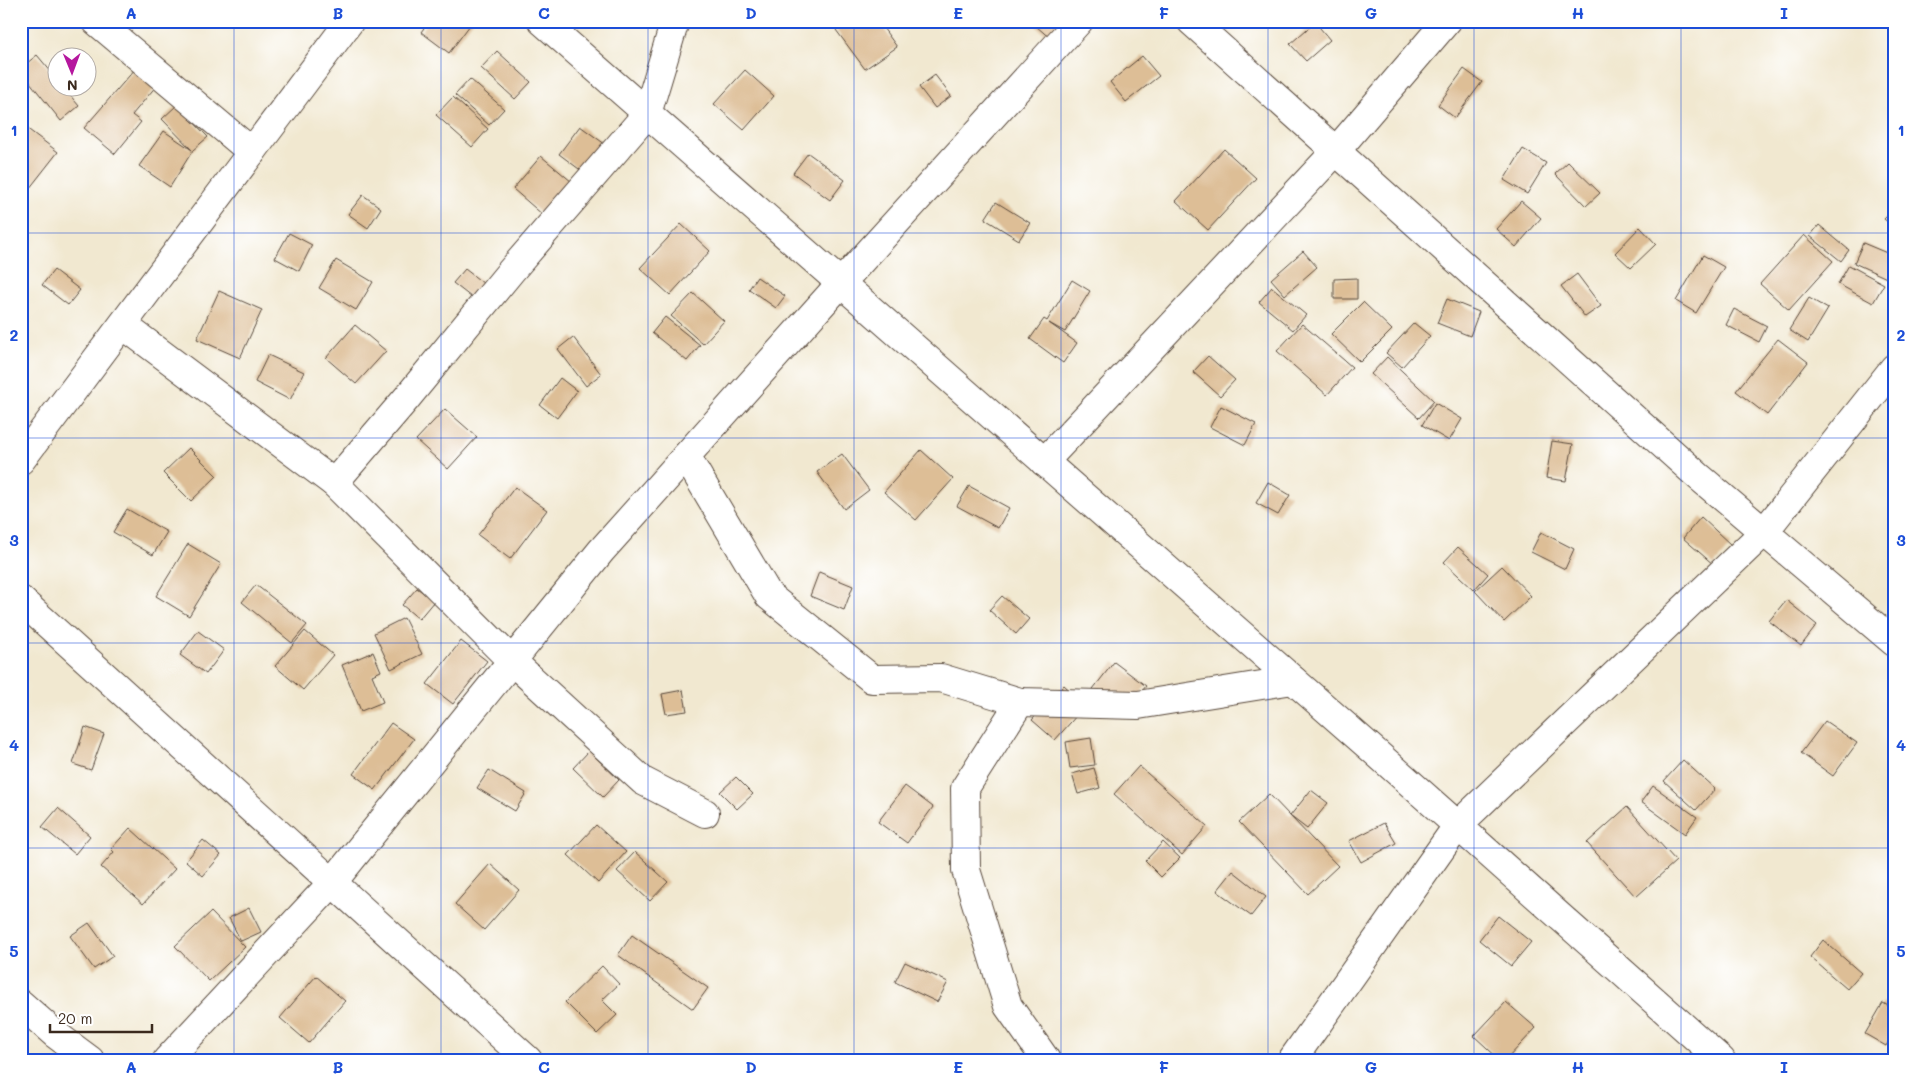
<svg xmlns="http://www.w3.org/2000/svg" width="1915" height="1081" font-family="Mali,sans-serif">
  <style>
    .building { fill: #ddbe96 }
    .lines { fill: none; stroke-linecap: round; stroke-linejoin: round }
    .street-casing { stroke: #564639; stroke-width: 30 }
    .secondary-casing { stroke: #564639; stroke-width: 30 }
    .street { stroke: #fff; stroke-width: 28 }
    .secondary { stroke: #fff; stroke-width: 28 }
    .grid { fill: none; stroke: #1d4ed8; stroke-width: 1; stroke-opacity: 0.55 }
    .neatline { fill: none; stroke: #1d4ed8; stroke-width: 2 }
    .grid-label { font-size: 16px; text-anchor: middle; font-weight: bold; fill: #1d4ed8 }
  </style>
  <rect width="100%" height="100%" fill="#fff"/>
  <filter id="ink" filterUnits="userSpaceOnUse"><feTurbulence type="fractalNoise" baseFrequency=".02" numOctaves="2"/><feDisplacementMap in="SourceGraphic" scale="10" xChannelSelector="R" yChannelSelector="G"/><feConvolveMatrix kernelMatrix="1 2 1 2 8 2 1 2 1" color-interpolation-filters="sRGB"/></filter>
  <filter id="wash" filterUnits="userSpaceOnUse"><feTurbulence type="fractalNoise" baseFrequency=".0096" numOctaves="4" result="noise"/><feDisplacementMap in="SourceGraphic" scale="20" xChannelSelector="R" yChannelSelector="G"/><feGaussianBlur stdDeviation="1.12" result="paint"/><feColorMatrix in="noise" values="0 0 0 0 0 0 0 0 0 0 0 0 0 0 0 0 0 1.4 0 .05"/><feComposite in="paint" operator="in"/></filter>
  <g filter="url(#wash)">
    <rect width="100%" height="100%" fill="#f1e8d0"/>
    <g id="blocks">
      <!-- building -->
      <g class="building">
        <polygon points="429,21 473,21 449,53 421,32"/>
        <polygon points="849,21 878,21 897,47 865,69 836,30"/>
        <polygon points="1040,21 1070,21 1052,40 1036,26"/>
        <polygon points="1315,22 1330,40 1306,61 1290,44"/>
        <polygon points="497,51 531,82 515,99 481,68"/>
        <polygon points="37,55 58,80 58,88 64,88 79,106 61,121 21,71 21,68"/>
        <polygon points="1142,56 1159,76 1126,102 1110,82"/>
        <polygon points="136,68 157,85 132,115 141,122 115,154 84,128"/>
        <polygon points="1464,69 1482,82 1455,118 1438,105"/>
        <polygon points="745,70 774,96 744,130 714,104"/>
        <polygon points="935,75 951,96 935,108 919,87"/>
        <polygon points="470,79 504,109 489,125 455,95"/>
        <polygon points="453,97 488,129 472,147 436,115"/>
        <polygon points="177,105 208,137 193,150 170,187 139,166 164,131 192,150 162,119"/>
        <polygon points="21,124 58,152 29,189 21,182"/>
        <polygon points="580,126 609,147 587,175 559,154"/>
        <polygon points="1224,149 1256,178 1208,230 1176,201"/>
        <polygon points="1523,149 1546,163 1527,194 1504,180"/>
        <polygon points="808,153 845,180 830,200 793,173"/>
        <polygon points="541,156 572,182 543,215 513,189"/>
        <polygon points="1568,162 1600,193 1586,206 1555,174"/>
        <polygon points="363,195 381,208 368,228 348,214"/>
        <polygon points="1521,201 1541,218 1516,247 1496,229"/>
        <polygon points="996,202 1030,223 1019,240 985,219"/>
        <polygon points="1894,209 1894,227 1884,219"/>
        <polygon points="681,224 710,251 670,295 640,268"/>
        <polygon points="1819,225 1849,250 1841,261 1810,236"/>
        <polygon points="1640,227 1656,244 1631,268 1615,253"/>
        <polygon points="289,233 312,245 299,271 275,258"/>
        <polygon points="1804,235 1833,261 1789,310 1760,284"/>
        <polygon points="1863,243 1894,256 1894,273 1891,280 1854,263"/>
        <polygon points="1303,251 1317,267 1285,295 1271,279"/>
        <polygon points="1703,255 1724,267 1696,313 1676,301"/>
        <polygon points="336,260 373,282 356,310 319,288"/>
        <polygon points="1849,265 1884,284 1873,303 1838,284"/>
        <polygon points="465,269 497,294 485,308 453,283"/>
        <polygon points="54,270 80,290 68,305 42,285"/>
        <polygon points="1577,274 1601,306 1585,317 1561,286"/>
        <polygon points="757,277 785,296 776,308 749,289"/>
        <polygon points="1357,278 1357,299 1334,299 1334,279"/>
        <polygon points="1072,280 1090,291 1065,332 1049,323 1077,343 1063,363 1030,339 1044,319 1047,321"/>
        <polygon points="1272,287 1306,315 1293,330 1259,302"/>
        <polygon points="219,291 262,310 240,358 197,339"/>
        <polygon points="693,293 724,321 703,344 671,316"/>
        <polygon points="1809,298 1828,309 1808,342 1789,330"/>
        <polygon points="1447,299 1479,312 1470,336 1437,323"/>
        <polygon points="1363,302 1392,330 1360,362 1331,334"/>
        <polygon points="1734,309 1767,326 1759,342 1726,325"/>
        <polygon points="665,317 700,345 687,361 652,333"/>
        <polygon points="1414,323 1430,336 1402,367 1386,353"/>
        <polygon points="1302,324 1352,367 1327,395 1277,351"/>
        <polygon points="355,325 386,351 356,384 326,358"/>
        <polygon points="573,337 601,374 586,386 558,349"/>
        <polygon points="1778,339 1808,362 1767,415 1736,391"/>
        <polygon points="268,355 304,372 290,400 255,382"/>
        <polygon points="1208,356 1235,380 1220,396 1193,372"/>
        <polygon points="1387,357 1434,401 1419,418 1371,374"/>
        <polygon points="560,378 577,391 557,418 540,405"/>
        <polygon points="1435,403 1462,419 1449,441 1422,425"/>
        <polygon points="1221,406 1256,424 1245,445 1210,427"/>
        <polygon points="445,409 477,437 448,469 416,440"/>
        <polygon points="1552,441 1573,444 1566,481 1546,478"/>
        <polygon points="189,448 217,476 191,501 163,473"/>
        <polygon points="921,450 953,479 916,520 884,492"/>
        <polygon points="842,454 869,490 844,509 817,472"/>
        <polygon points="1268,482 1290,495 1278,515 1256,503"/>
        <polygon points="969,486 1009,508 998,528 957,506"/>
        <polygon points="515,487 547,510 510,559 478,535"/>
        <polygon points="127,509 167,532 153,555 113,532"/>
        <polygon points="1701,517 1731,545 1714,565 1683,538"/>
        <polygon points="1541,532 1574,549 1565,569 1531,552"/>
        <polygon points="188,544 221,564 189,616 156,596"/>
        <polygon points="1458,547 1488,574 1474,590 1444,562"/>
        <polygon points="1502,566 1531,596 1504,622 1475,591"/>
        <polygon points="819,572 853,586 844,610 810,596"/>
        <polygon points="256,585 307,625 292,643 242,602"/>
        <polygon points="417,588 434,601 419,619 402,605"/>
        <polygon points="1002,596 1029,619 1016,634 989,610"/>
        <polygon points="1786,600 1817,625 1801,646 1769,621"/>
        <polygon points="404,618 422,654 391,669 374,633"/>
        <polygon points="198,631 224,650 206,674 180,655"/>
        <polygon points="305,631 333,655 303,690 275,666"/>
        <polygon points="461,641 487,661 453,704 427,684"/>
        <polygon points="373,652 381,671 372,675 383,702 361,711 342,665"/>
        <polygon points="1114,662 1146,686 1125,713 1093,689"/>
        <polygon points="1064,685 1086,705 1055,740 1032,720"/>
        <polygon points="683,690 687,711 666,714 662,694"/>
        <polygon points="1825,721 1857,743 1833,776 1801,753"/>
        <polygon points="391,723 414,739 375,790 353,774"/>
        <polygon points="85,727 104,734 91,770 73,764"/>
        <polygon points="1091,738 1095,765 1070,768 1066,742"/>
        <polygon points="589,751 619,780 603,797 573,768"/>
        <polygon points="1683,760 1715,789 1696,810 1664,781"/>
        <polygon points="1139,766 1207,826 1182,855 1114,794"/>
        <polygon points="1094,768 1100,788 1078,794 1072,774"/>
        <polygon points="489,770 526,793 515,811 477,788"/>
        <polygon points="736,777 753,794 737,809 720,792"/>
        <polygon points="905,786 933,807 907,843 878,822"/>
        <polygon points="1653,786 1697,817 1685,834 1641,802"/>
        <polygon points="1311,790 1328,803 1307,829 1290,816 1338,866 1308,894 1239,822 1269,794 1290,816"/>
        <polygon points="1627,807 1676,861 1636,897 1587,843"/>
        <polygon points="58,808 90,836 75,854 42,827"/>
        <polygon points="1384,823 1396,843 1361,862 1349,841"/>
        <polygon points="596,825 626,852 598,883 568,855"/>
        <polygon points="130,828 175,869 143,904 101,867 114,852 111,849"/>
        <polygon points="203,840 221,855 203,876 186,861"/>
        <polygon points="1163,842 1180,858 1161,877 1145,861"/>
        <polygon points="635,852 668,882 650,901 617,871"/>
        <polygon points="490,864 519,890 484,930 455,904"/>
        <polygon points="1233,871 1266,897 1251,916 1217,891"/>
        <polygon points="249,908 261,932 241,941 229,918"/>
        <polygon points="211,912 245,947 209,981 175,946"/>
        <polygon points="1498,916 1531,942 1511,966 1479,940"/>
        <polygon points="89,923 113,956 94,969 70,936"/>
        <polygon points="632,935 708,988 693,1009 618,955"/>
        <polygon points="1823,940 1861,973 1847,989 1810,957"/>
        <polygon points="905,962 948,982 937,1002 895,982"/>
        <polygon points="602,966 619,984 602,1000 617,1015 597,1034 565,1002"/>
        <polygon points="316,976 345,1001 309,1043 280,1018"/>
        <polygon points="1506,1002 1536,1028 1506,1060 1500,1060 1474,1036"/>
        <polygon points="1883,1003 1894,1009 1894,1032 1886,1046 1865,1034"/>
      </g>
    </g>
  </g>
  <g filter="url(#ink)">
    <use href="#blocks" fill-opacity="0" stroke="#564639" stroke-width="1"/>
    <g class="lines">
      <!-- street casing -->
      <g class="street-casing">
        <g id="street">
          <polyline points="96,21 252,152"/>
          <polyline points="542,21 1373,750 1721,1060"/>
          <polyline points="1191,21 1698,476 1894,642"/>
          <polyline points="123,325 334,483 512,661 643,781 705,813"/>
          <polyline points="686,456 769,596 872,679 941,678 1020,702 1138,705 1293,680"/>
          <polyline points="1044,462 1336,151 1447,21"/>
          <polyline points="334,483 406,399 511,271 647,114 675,21"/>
          <polyline points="21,600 528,1060"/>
          <polyline points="1020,702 965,788 966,870 1008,1006 1046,1060"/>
          <polyline points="21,1004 55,1034 90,1060"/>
          <polyline points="167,1060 332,883 601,551 840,284 1079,21"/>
          <polyline points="1292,1060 1458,825 1764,532 1894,368"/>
        </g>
      </g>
      <!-- secondary casing -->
      <g class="secondary-casing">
        <polyline id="secondary" points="21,460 350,21"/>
      </g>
      <!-- street -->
      <use href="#street" class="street"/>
      <!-- secondary -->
      <use href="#secondary" class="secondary"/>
    </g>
  </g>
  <!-- grid -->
  <path class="grid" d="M234,21v1039M441,21v1039M648,21v1039M854,21v1039M1061,21v1039M1268,21v1039M1474,21v1039M1681,21v1039M21,233h1873M21,438h1873M21,643h1873M21,848h1873"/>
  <!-- margin -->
  <rect width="1915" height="1081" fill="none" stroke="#fff" stroke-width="55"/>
  <!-- north arrow -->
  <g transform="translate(72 72) rotate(179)"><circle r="24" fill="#ffffff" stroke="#b1aaa5"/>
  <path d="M0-4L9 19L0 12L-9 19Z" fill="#b5179e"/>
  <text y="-8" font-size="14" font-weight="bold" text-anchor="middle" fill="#3b2a1e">N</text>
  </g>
  <!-- scale -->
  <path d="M50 1024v8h102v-8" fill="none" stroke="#3b2a1e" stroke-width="2.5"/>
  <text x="58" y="1024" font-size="15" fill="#3b2a1e" stroke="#ffffff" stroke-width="4" paint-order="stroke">20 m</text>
  <rect x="28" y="28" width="1860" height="1026" class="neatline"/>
  <g class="grid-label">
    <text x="131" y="19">A</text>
    <text x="338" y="19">B</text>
    <text x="544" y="19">C</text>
    <text x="751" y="19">D</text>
    <text x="958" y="19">E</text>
    <text x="1164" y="19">F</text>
    <text x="1371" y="19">G</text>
    <text x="1578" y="19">H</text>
    <text x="1784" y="19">I</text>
    <text x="14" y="136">1</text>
    <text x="1901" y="136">1</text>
    <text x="14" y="341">2</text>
    <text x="1901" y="341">2</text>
    <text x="14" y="546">3</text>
    <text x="1901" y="546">3</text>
    <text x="14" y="751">4</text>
    <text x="1901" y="751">4</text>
    <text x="14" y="957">5</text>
    <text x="1901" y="957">5</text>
    <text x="131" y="1073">A</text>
    <text x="338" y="1073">B</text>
    <text x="544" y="1073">C</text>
    <text x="751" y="1073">D</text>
    <text x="958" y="1073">E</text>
    <text x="1164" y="1073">F</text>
    <text x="1371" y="1073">G</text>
    <text x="1578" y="1073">H</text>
    <text x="1784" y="1073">I</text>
  </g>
</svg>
